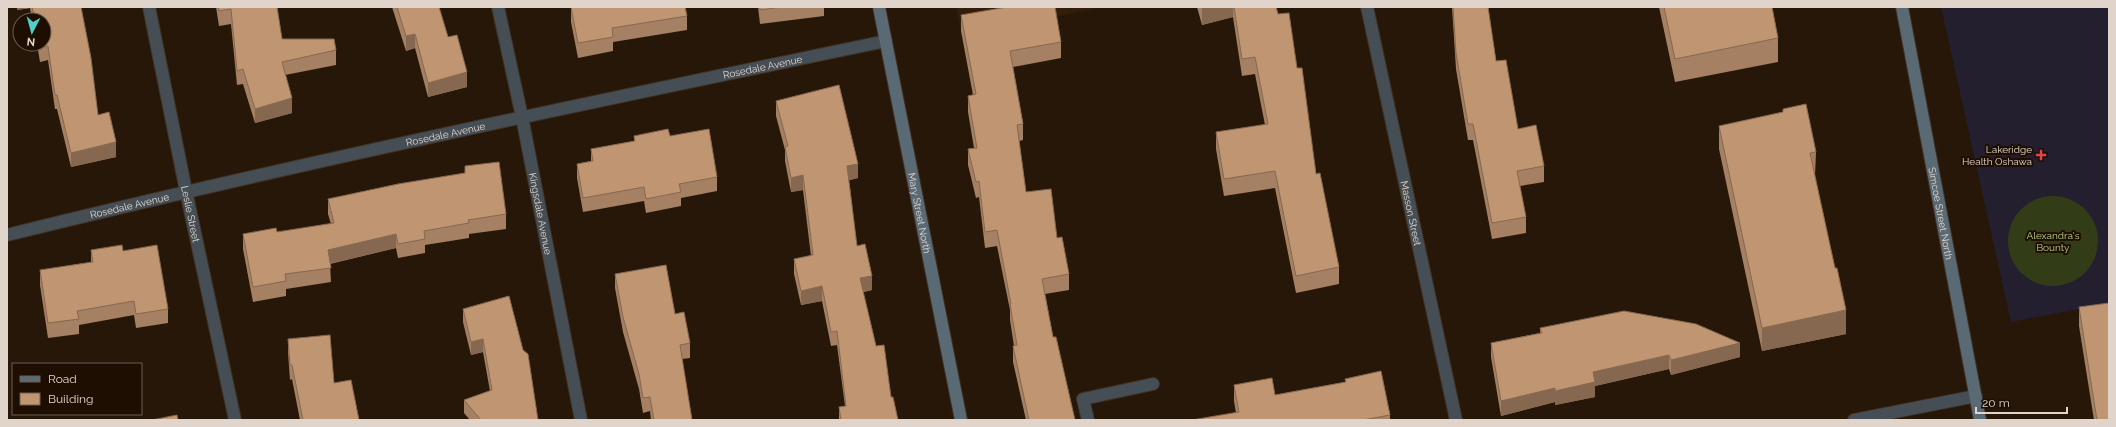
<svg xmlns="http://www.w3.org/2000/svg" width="2116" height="427" font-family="Raleway,sans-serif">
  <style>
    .built { fill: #331d0a }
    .medical { fill: #241f2f }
    .green { fill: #323d18 }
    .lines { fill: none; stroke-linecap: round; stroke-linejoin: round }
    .lane-casing { stroke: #413124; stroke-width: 14 }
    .street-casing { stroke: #413124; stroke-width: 14 }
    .secondary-casing { stroke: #413124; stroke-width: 14 }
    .lane { stroke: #444e54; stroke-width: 12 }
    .street { stroke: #444e54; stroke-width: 12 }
    .secondary { stroke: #5a6a74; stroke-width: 12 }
    .wall { fill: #a58062 }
    .shaded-wall { fill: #866850 }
    .building { fill: #c09572; stroke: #866850 }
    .health-dot { fill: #e0444e; stroke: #1e0e02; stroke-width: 1.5 }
    .labels { text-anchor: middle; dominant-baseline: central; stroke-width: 4; stroke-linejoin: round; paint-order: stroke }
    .street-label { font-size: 10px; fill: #e0d4cb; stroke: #1e0e02 }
    .poi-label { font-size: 10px; fill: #e0d4cb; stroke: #1e0e02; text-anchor: end }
    .park-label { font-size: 10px; fill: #bcd48a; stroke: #1e0e02 }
  </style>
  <rect width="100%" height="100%" fill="#271709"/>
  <!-- built -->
  <polygon class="built" points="956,7 1104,7 962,35"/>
  <!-- medical -->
  <polygon class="medical" points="1941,7 2109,7 2109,303 2011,322"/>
  <!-- green -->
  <circle class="green" cx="2053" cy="241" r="45"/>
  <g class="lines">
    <!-- lane casing -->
    <g class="lane-casing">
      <polyline id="lane" points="1088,420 1083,399 1153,384"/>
    </g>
    <!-- street casing -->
    <g class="street-casing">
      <g id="street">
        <path id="s1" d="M149,7l37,184 49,229"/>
        <path id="s2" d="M498,7l24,110 59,303"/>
        <path id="s3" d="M1367,7l89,413"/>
        <path id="s4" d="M7,235c291,-72 585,-133 879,-194"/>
        <polyline points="1854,420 1976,396"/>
      </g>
    </g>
    <!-- secondary casing -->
    <g class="secondary-casing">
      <g id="secondary">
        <path id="s5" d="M879,7l82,413"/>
        <path id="s6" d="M1902,7l78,413"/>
      </g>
    </g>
    <!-- lane -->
    <use href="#lane" class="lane"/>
    <!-- street -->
    <use href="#street" class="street"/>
    <!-- secondary -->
    <use href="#secondary" class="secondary"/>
  </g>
  <!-- wall -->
  <g class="wall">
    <polygon points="17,7 81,7 98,115 116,157 71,167 57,109 55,109 48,60 40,62 37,44 44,44 44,20 32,20 30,8 17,10"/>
    <polygon points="216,7 277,7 282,39 336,50 336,65 285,75 292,113 255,123 243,84 237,85 231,24 219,26"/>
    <polygon points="392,7 439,7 448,37 467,87 428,97 415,48 406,51"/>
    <polygon points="571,7 687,16 687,30 613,42 613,51 578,58 571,22"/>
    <polygon points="758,7 824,7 824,16 760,24"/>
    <polygon points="1197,7 1276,7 1278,14 1297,68 1316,174 1339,267 1339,284 1296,293 1275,188 1224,196 1216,149 1216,132 1265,125 1255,74 1242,76 1233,17 1202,25"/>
    <polygon points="1452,7 1488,7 1496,61 1518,129 1544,166 1544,182 1520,186 1526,217 1526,233 1492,239 1473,140 1468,140 1456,69"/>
    <polygon points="1659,7 1772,7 1778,38 1778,62 1675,82"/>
    <polygon points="961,15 1061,42 1061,58 1013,67 1023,124 1023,140 1019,141 1026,192 1057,238 1069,274 1069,290 1045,294 1053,337 1075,420 1026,420 1013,362 1013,346 1014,346 1010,320 1010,310 997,246 985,248 979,197 976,198 968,165 968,149 974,148 968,112 968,96 973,95 961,31"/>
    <polygon points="776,101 858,178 849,180 857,246 872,290 863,292 876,346 898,420 839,420 839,407 845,406 837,345 831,346 822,301 801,305 794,274 794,259 811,256 803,190 791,192 785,161 785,150 776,116"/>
    <polygon points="1783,109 1816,152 1815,176 1846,334 1762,351 1719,149 1719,126 1783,112"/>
    <polygon points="634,136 670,136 717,177 717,191 681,198 681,206 646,213 644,201 583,212 577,178 577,164 591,161 591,149 634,141"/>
    <polygon points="465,166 506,214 506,229 469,234 469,238 425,245 425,253 398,258 396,248 330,264 331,282 286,289 286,296 253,302 243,249 243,234 277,232 331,224 328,214 328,199 465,173"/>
    <polygon points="91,250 123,251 168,309 168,323 136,328 134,315 79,325 79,334 48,338 40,285 40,270 91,262"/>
    <polygon points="615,274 675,314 690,343 690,358 682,359 692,420 651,420 650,411 643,413 639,389 623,332 615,288"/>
    <polygon points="2079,307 2109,420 2094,420 2079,326"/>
    <polygon points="463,309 538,420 470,420 464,413 464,400 490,391 483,352 471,355 463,322"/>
    <polygon points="1540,328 1740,357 1671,375 1669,369 1595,386 1595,397 1555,405 1555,402 1501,416 1491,357 1491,343 1540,333"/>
    <polygon points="288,339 334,383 359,420 300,420 292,379 290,380 288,353"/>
    <polygon points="1345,379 1390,415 1390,420 1192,420 1236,413 1234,401 1234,385 1275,395 1345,382"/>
  </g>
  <!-- shaded-wall -->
  <g class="shaded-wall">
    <polygon points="17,7 30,7 30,8 17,10"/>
    <polygon points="1206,7 1233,7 1233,17 1202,25 1202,8"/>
    <polygon points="415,34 415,48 406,51 406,36"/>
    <polygon points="467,72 467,87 428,97 428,83"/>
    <polygon points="292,98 292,113 255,123 255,109"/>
    <polygon points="116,142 116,157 71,167 71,153"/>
    <polygon points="858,164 858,178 847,181 847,166"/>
    <polygon points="803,175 803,190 791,192 791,178"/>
    <polygon points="396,234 396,248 328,264 328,250"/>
    <polygon points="872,276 872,290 860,293 860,278"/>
    <polygon points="822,286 822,301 801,305 801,291"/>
    <polygon points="1846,310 1846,334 1762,351 1762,328"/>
    <polygon points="483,339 483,352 471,355 471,342"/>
    <polygon points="1740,343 1740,357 1671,375 1671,360"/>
    <polygon points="1669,355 1669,369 1595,386 1595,397 1555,405 1555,391 1593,372"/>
    <polygon points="1555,388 1555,402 1501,416 1501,401"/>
  </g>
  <!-- building -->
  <g class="building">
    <polygon points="32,7 81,7 91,58 98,115 109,112 116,142 71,153 57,95 55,95 48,46 40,47 40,44 44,44 44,20 35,20"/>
    <polygon points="218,7 277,7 282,39 334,39 336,50 282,62 292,98 255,109 243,69 237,71 231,9 219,11"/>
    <polygon points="397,7 439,7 448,37 457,35 467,72 428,83 415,34 406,36"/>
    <polygon points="571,7 685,7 687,16 612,28 613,37 578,43"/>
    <polygon points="760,7 782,7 760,10"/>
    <polygon points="1007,7 1055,7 1061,42 1010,51 1023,124 1017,125 1026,192 1051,189 1057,238 1062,237 1069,274 1042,279 1053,337 1056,337 1075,420 1029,420 1013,346 1017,345 1010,304 1011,304 997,230 985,232 979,181 976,182 968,149 977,148 968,96 976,94 961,15"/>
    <polygon points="1234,7 1276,7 1278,14 1289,13 1297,68 1302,68 1316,174 1320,173 1339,267 1296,276 1275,171 1224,179 1216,132 1268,124 1255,57 1242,59"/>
    <polygon points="1453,7 1488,7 1496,61 1506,60 1518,129 1536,125 1544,166 1517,171 1526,217 1492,223 1473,124 1468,124 1456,53"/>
    <polygon points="1664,7 1772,7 1778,38 1675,59"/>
    <polygon points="839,85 858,164 847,166 857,246 865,244 872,276 860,278 876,346 884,345 891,397 893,397 898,420 841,420 839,407 846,406 837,331 831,332 822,286 801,291 794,259 813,255 803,175 791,178 785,147 788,146 776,101"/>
    <polygon points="1806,104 1816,152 1810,153 1835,268 1837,268 1846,310 1762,328 1719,126 1783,112 1783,109"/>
    <polygon points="668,129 670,136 709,129 717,177 679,184 681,192 646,199 644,187 583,198 577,164 593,161 591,149 635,141 634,136"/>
    <polygon points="499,162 506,214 468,220 469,223 424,231 425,239 398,244 396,234 328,250 331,268 285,274 286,281 253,287 243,234 276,228 277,232 334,223 328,199 398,184 465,173 465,166"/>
    <polygon points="122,245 123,251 157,245 168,309 136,314 134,301 77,311 79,319 48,323 40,270 93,262 91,250"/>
    <polygon points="666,265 675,314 684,312 690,343 680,345 692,420 654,420 650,397 643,398 639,374 623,317 615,274"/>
    <polygon points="509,296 523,350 528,354 538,420 481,420 464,400 492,390 483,339 471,342 463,309"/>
    <polygon points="2109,303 2109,420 2097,420 2079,307"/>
    <polygon points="1624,311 1696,324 1740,343 1671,360 1669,355 1593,372 1595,382 1555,391 1555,388 1501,401 1491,343 1542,333 1540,328"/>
    <polygon points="330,335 334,383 351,380 359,420 303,420 292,365 290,365 288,339"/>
    <polygon points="1381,371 1390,415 1363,420 1192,420 1239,412 1234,385 1272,378 1275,395 1346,382 1345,379"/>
    <polygon points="177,415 178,420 152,420"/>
  </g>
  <!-- markers -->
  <path class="health-dot" d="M2039 149h4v4h4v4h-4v4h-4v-4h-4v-4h4z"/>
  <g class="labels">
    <!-- street labels -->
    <g class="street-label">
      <text stroke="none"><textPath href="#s4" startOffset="774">Rosedale Avenue</textPath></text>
      <text stroke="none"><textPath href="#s4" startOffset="450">Rosedale Avenue</textPath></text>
      <text stroke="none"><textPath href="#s4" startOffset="126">Rosedale Avenue</textPath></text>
      <text stroke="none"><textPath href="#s2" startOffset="211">Kingsdale Avenue</textPath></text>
      <text stroke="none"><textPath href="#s5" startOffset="210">Mary Street North</textPath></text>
      <text stroke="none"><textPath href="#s1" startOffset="211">Leslie Street</textPath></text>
      <text stroke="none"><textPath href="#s3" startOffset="211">Masson Street</textPath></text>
      <text stroke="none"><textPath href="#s6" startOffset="210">Simcoe Street North</textPath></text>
    </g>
    <!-- poi labels -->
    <g class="poi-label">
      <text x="2032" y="149">Lakeridge<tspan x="2032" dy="12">Health Oshawa</tspan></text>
    </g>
    <!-- park labels -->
    <g class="park-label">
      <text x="2053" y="235">Alexandra's<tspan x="2053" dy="12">Bounty</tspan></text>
    </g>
  </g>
  <!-- border -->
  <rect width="2116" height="427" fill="none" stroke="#e0d4cb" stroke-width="16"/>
  <!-- legend -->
  <rect x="12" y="363" width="130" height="52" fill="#1e0e02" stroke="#6c5d52"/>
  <rect x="20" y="376" width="20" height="6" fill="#5a6a74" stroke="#6c5d52"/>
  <text x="48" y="383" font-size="12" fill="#e0d4cb">Road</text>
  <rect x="20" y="393" width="20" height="12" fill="#c09572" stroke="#6c5d52"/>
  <text x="48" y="403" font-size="12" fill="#e0d4cb">Building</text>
  <!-- north arrow -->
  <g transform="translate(32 32) rotate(186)"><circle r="19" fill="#1e0e02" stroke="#6c5d52"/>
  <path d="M0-3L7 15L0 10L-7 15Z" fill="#53cdca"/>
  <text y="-6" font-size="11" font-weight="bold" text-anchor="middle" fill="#e0d4cb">N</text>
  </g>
  <!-- scale -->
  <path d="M1976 407v6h91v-6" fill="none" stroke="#e0d4cb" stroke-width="2"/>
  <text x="1982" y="407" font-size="12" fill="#e0d4cb" stroke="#1e0e02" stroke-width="3" paint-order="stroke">20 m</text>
</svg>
